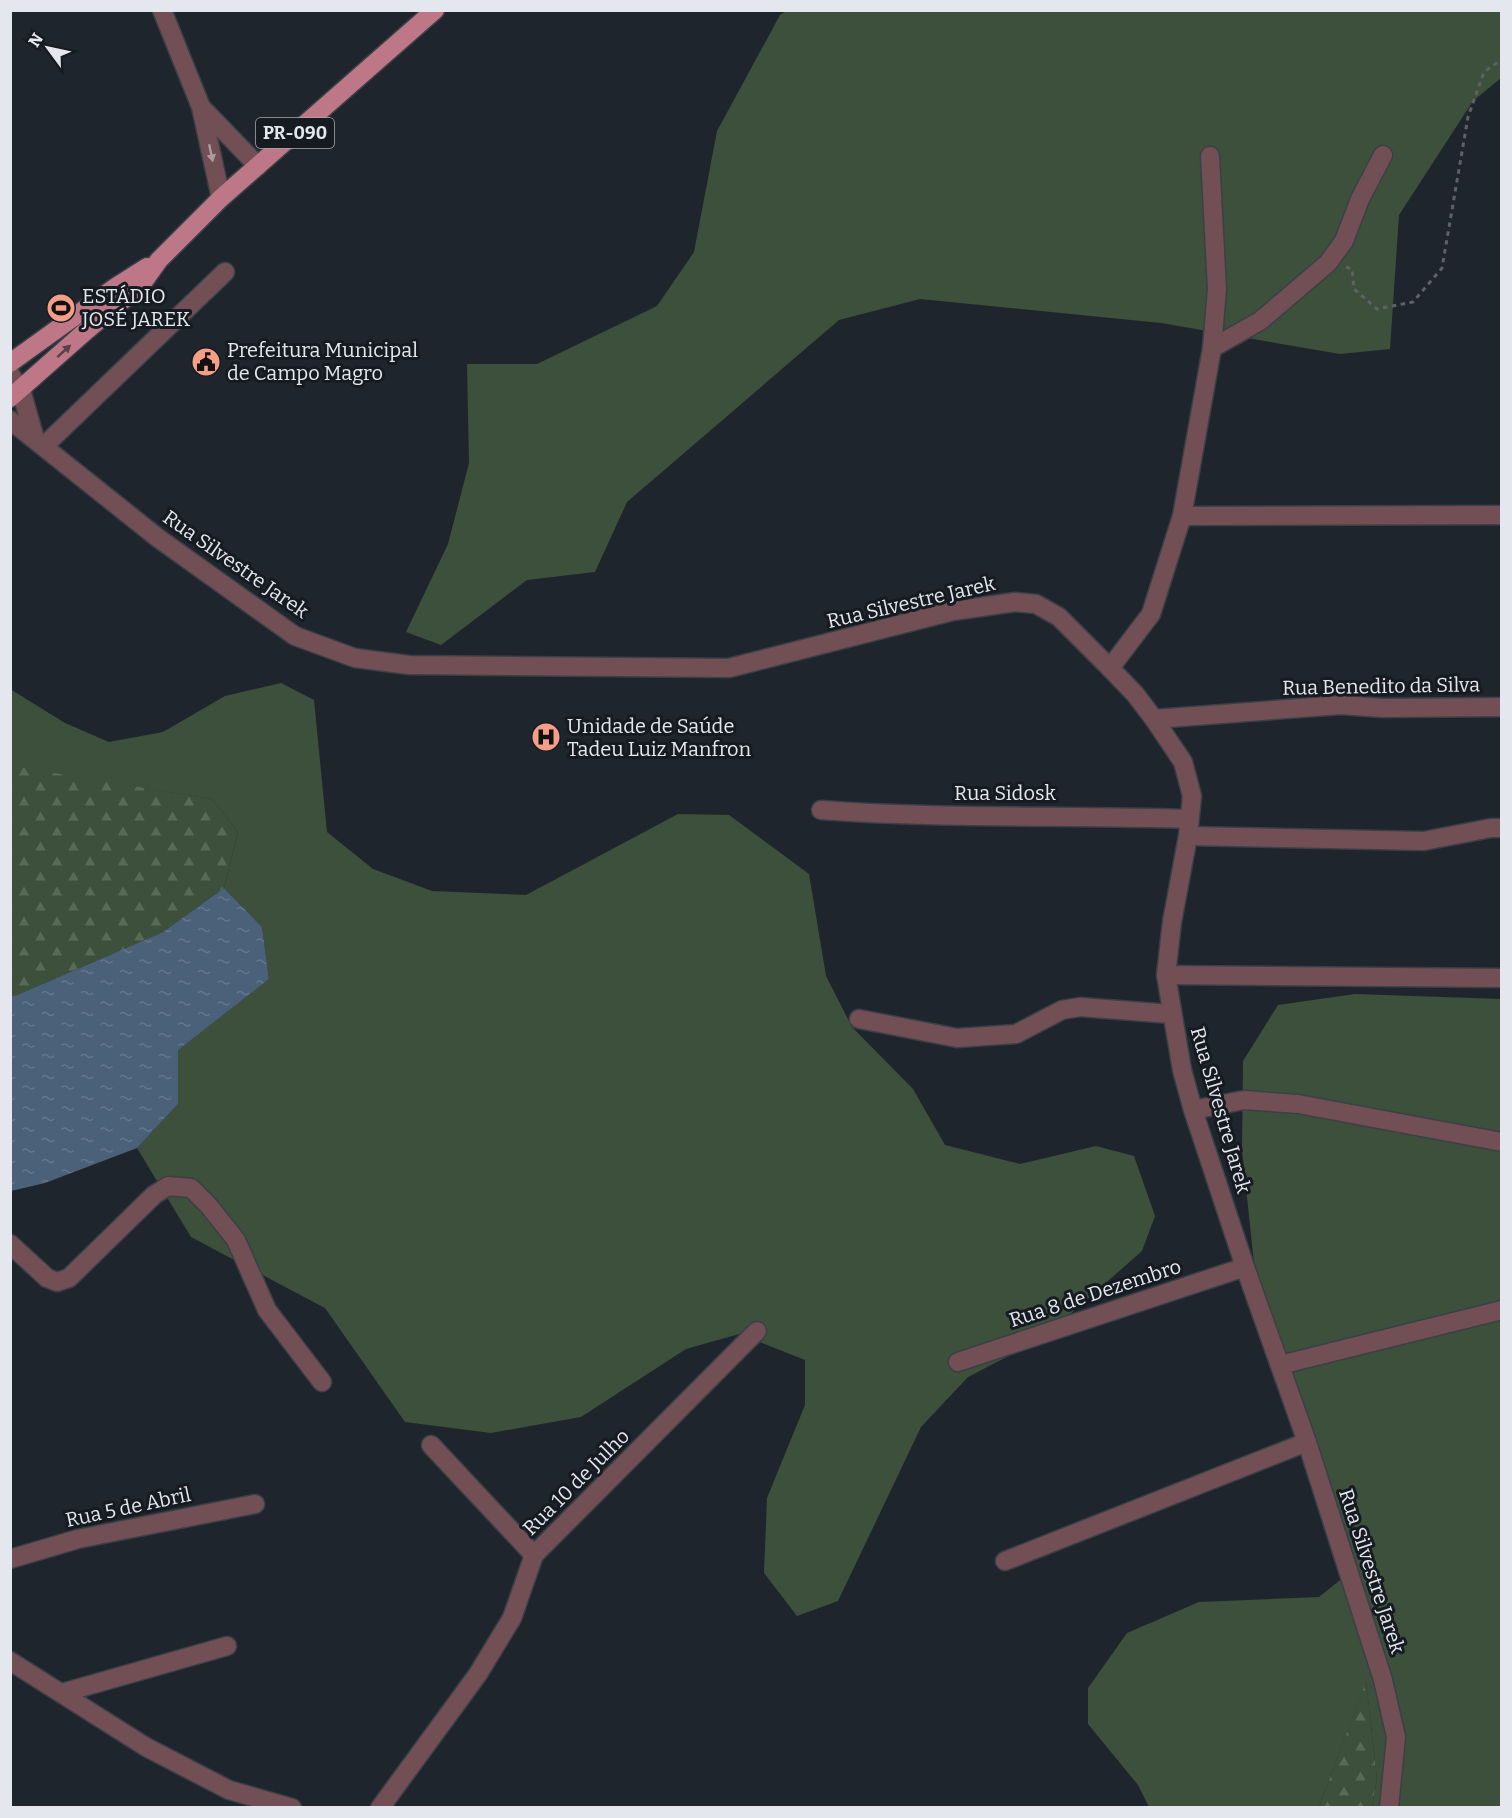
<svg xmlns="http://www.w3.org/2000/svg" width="1512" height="1818" font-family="Bitter,serif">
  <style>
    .green { fill: #3d503b }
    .forest { fill: url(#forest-firs) }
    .water { fill: url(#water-ripples) }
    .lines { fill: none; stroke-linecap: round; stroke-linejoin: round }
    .minor-casing { stroke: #3b4047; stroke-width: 21 }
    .major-casing { stroke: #3b4047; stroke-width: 21 }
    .path { stroke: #5d6268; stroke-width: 3; stroke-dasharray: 4.5 4.5; stroke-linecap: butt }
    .minor { stroke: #724f55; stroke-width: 18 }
    .major { stroke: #be7786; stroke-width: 18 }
    .oneway { fill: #ab9ba1 }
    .oneway2 { fill: #59404a }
    .labels { text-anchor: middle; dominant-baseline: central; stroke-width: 6; stroke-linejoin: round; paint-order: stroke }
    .shield { fill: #161b22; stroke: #a6aab0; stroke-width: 1.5 }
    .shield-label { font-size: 18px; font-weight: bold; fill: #e4e7ed }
    .poi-label { font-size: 20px; fill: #e4e7ed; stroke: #161b22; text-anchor: start }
    .street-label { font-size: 20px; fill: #e4e7ed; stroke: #161b22 }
  </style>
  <defs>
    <pattern id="forest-firs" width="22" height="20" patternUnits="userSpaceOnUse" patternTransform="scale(1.5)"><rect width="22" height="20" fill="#3d503b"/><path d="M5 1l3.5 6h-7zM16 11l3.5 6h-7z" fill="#596958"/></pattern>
    <pattern id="water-ripples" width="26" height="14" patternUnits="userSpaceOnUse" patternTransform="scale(1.5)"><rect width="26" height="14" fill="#4b6079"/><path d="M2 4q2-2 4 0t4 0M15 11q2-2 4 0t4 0" fill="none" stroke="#65778c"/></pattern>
  </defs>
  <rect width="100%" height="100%" fill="#1f252c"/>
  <!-- green -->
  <g class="green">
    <polygon points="786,11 1501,11 1501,78 1473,101 1399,215 1390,349 1340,354 1161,323 920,299 839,320 627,502 595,572 527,580 441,645 406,632 448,544 469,463 467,364 537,364 657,306 694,252 717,131 780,15"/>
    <polygon points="281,683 314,700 327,832 373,869 432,891 526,895 678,814 729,815 809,874 826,976 852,1027 913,1089 945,1145 1020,1164 1096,1146 1134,1156 1155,1216 1142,1251 1043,1338 968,1377 921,1427 838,1601 797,1616 764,1573 767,1498 805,1405 805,1360 739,1334 686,1349 581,1417 491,1433 405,1422 325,1308 191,1237 137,1148 178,1104 177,1050 269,979 262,927 224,888 238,832 212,799 11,767 10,689 65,723 109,742 163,732 225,696"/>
    <polygon points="1355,994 1501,999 1501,1807 1372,1807 1377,1779 1366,1682 1319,1807 1149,1807 1138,1785 1088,1724 1088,1688 1127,1633 1199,1602 1319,1597 1345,1576 1256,1282 1242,1150 1243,1061 1278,1005"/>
  </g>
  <!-- forest -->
  <g class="forest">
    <polygon points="12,766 212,799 238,832 224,888 163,932 17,995 11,996 11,767"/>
    <polygon points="1366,1681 1377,1779 1372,1807 1319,1807"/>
  </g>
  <!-- water -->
  <polygon class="water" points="224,888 262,927 269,979 178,1050 178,1104 137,1148 45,1183 11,1191 11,996 17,995 163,932"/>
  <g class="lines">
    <!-- minor casing -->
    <g class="minor-casing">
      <g id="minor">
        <polyline points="162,10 201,107 221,198"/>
        <polyline points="201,107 258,166"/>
        <polyline points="1212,348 1260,321 1328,263 1344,241 1360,199 1383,155"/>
        <polyline points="10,374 21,390 35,439"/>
        <polyline points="10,420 158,538 295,636 355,658 409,665 729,668 953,611 1015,602 1036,604 1059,617 1110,668 1135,694 1154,719 1183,762 1192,796 1188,836 1172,922 1166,975 1182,1070 1193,1110 1245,1267 1307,1442 1383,1680 1396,1737 1389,1808"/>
        <polyline points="44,446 225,272"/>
        <polyline points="1182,516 1502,515"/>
        <polyline points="1110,668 1151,614 1182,516 1212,348 1217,289 1210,156"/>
        <polyline points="1154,719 1341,705 1383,708 1502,707"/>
        <path d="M821,810c122,9 245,5 368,9"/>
        <polyline points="1188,836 1424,841 1491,828 1502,828"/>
        <polyline points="1166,975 1502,978"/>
        <polyline points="859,1019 957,1038 1016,1034 1062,1010 1080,1007 1171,1014"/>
        <polyline points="1193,1110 1244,1100 1298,1104 1502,1142"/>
        <polyline points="10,1244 47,1278 57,1282 69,1278 154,1195 168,1186 191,1188 209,1206 236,1240 267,1310 322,1382"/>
        <polyline points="958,1362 1245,1267"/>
        <polyline points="1280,1365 1502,1310"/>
        <polyline points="431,1445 534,1555"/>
        <polyline points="10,1559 78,1539 255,1504"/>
        <polyline points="1005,1561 1307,1442"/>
        <polyline points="10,1661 146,1747 229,1790 292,1808"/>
        <polyline points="62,1693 227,1646"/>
        <polyline points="380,1808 478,1674 512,1618 534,1555 757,1331"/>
      </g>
    </g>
    <!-- major casing -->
    <g class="major-casing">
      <g id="major">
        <polyline points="10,363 117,286 147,267"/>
        <polyline points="10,398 87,330 124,299 144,281 159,260 221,198 435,10"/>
      </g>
    </g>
    <!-- path -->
    <polyline class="path" points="1346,267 1352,269 1354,289 1377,309 1413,302 1442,268 1468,117 1484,72 1502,59"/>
    <!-- minor -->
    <use href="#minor" class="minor"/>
    <!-- major -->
    <use href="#major" class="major"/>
  </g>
  <!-- one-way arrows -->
  <defs><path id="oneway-solid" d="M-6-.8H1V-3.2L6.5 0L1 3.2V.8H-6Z" transform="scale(1.5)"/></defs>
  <use class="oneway" href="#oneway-solid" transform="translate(211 153) rotate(78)"/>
  <use class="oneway2" href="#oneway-solid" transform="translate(64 351) rotate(-42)"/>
  <!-- icons -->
  <defs>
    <g id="stadium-disc" transform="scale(1.5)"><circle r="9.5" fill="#f49e88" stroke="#161b22"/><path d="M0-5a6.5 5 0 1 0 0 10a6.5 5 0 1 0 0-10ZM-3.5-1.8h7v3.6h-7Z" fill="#111"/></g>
    <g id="civic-disc" transform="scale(1.5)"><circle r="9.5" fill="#f49e88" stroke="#161b22"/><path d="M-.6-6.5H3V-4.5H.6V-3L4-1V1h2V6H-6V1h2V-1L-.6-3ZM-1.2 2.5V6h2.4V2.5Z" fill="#111"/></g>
    <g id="hospital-disc" transform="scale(1.5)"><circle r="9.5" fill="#f49e88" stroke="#161b22"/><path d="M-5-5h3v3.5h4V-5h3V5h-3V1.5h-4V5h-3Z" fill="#111"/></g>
  </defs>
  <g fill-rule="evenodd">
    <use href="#stadium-disc" x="61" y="308"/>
    <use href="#civic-disc" x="206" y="362"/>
    <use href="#hospital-disc" x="546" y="737"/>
  </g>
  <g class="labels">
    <!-- shield labels -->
    <rect class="shield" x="256" y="118" width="78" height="30" rx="4.5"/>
    <g class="shield-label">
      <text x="295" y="133">PR-090</text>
    </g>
    <!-- poi labels -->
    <g class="poi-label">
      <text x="82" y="296">ESTÁDIO<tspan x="82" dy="23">JOSÉ JAREK</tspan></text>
      <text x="227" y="350">Prefeitura Municipal<tspan x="227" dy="23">de Campo Magro</tspan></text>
      <text x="567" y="726">Unidade de Saúde<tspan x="567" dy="23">Tadeu Luiz Manfron</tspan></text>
    </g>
    <!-- street labels -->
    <g class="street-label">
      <text transform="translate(236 564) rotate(35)">Rua Silvestre Jarek</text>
      <text transform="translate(911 602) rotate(-13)">Rua Silvestre Jarek</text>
      <text transform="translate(1381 686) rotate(-1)">Rua Benedito da Silva</text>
      <text x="1005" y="793">Rua Sidosk</text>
      <text transform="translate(1221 1110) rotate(74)">Rua Silvestre Jarek</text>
      <text transform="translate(1095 1293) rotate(-18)">Rua 8 de Dezembro</text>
      <text transform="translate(576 1482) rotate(-45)">Rua 10 de Julho</text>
      <text transform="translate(128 1507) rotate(-12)">Rua 5 de Abril</text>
      <text transform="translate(1372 1571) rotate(72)">Rua Silvestre Jarek</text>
    </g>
  </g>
  <!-- border -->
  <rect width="1512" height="1818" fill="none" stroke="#e4e7ed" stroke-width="24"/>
  <!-- north arrow -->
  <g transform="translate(48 48) rotate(303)" stroke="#161b22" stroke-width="4.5" paint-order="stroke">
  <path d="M0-4.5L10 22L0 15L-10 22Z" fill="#e4e7ed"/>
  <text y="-9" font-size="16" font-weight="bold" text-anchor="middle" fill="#e4e7ed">N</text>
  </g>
</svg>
